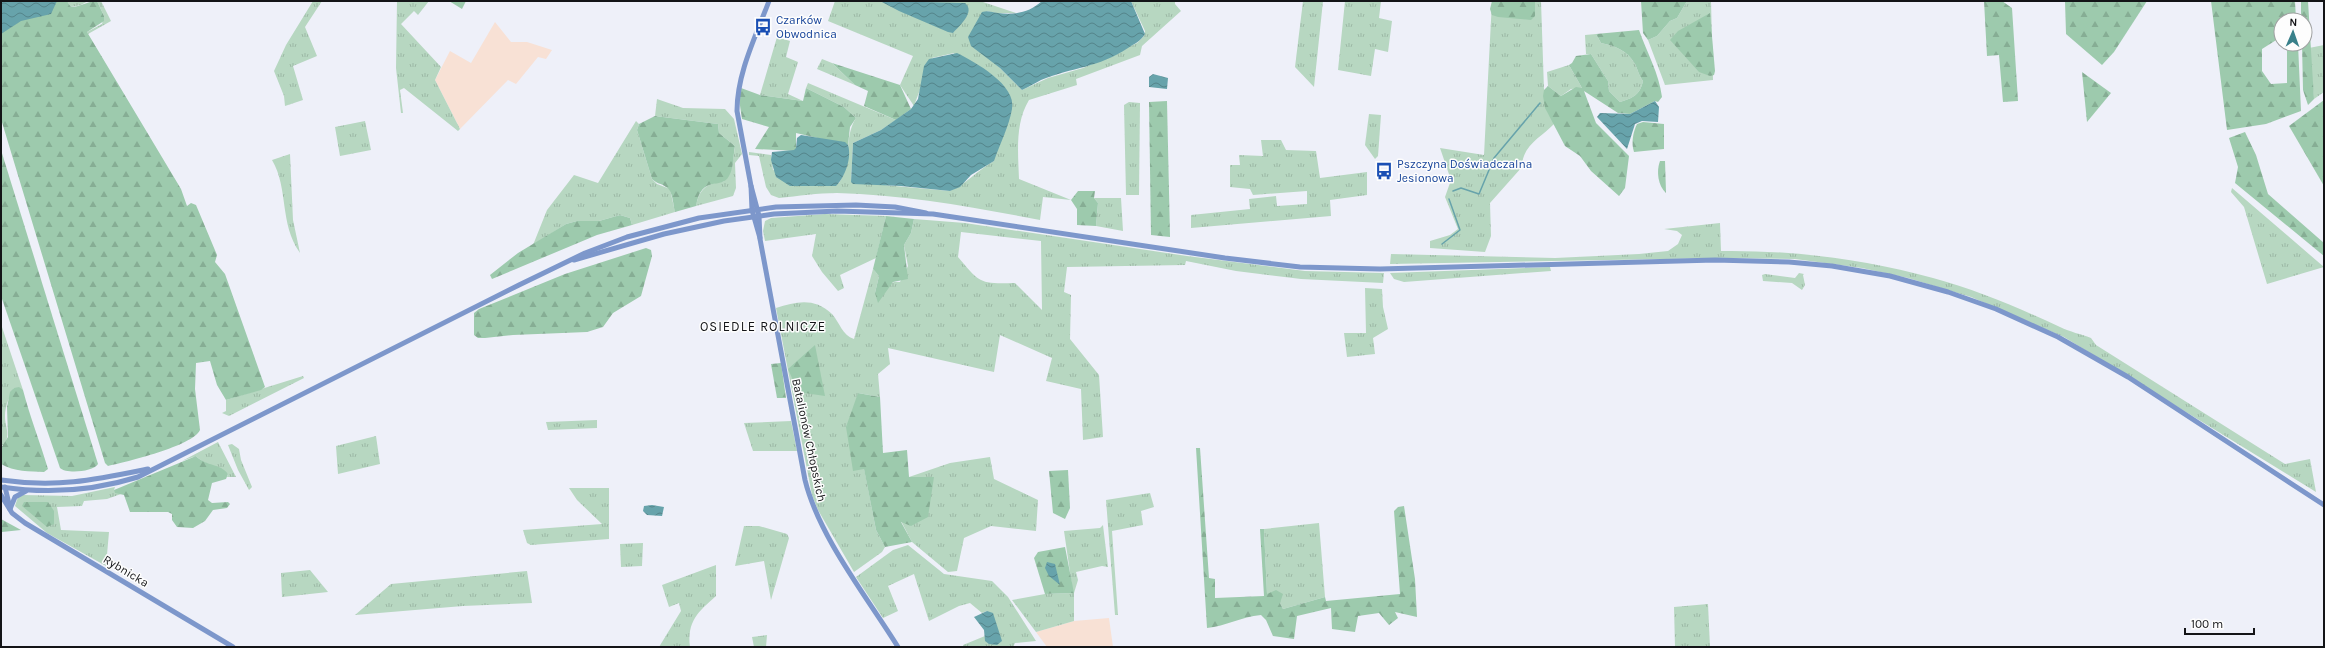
<svg xmlns="http://www.w3.org/2000/svg" width="2325" height="648" font-family="Karla,sans-serif">
  <style>
    .industrial { fill: #f8e1d5 }
    .grass { fill: url(#grass-tufts); fill-rule: evenodd }
    .forest { fill: url(#forest-firs) }
    .water { fill: url(#water-waves) }
    .lines { fill: none; stroke-linecap: round; stroke-linejoin: round }
    .stream { stroke: #67a3ab; stroke-width: 1.5 }
    .secondary { stroke: #7d97cb; stroke-width: 5 }
    .labels { text-anchor: middle; dominant-baseline: central; stroke-width: 3; stroke-linejoin: round; paint-order: stroke }
    .transit-label { font-size: 12px; fill: #164399; stroke: #fdfdfd; text-anchor: start }
    .street-label { font-size: 12px; fill: #131417; stroke: #fdfdfd }
    .neighbourhood-label { font-size: 13px; letter-spacing: 1px; fill: #131417; stroke: #fdfdfd }
  </style>
  <defs>
    <pattern id="grass-tufts" width="24" height="20" patternUnits="userSpaceOnUse"><rect width="24" height="20" fill="#b7d7c1"/><path d="M3 7l-1-3M5 7V3M7 7l1-3M15 17l-1-3M17 17v-4M19 17l1-3" fill="none" stroke="#9cb8a5"/></pattern>
    <pattern id="forest-firs" width="22" height="20" patternUnits="userSpaceOnUse"><rect width="22" height="20" fill="#9dcaad"/><path d="M5 1l3.5 6h-7zM16 11l3.5 6h-7z" fill="#86ad94"/></pattern>
    <pattern id="water-waves" width="16" height="10" patternUnits="userSpaceOnUse"><rect width="16" height="10" fill="#67a3ab"/><path d="M0 5q4-4 8 0t8 0" fill="none" stroke="#54848a"/></pattern>
  </defs>
  <rect width="100%" height="100%" fill="#eef0f9"/>
  <!-- industrial -->
  <g class="industrial">
    <polygon points="495,22 511,42 527,42 552,50 546,59 538,57 516,84 508,80 460,129 435,80 450,51 471,63"/>
    <polygon points="1109,618 1113,647 1047,647 1036,632 1074,621"/>
  </g>
  <!-- grass -->
  <g class="grass">
    <polygon points="67,1 88,1 81,5 71,7"/>
    <polygon points="97,1 101,1 111,21 88,34 87,32 102,24 104,16"/>
    <polygon points="313,1 322,1 305,27 317,56 293,66 303,100 285,106 284,96 274,71 286,45"/>
    <polygon points="397,1 429,1 418,15 414,11 401,24 441,67 435,80 460,129 458,131 404,88 400,90 403,113 401,113 396,68"/>
    <path d="M835,1h145l36,12h-20l-9,-2 8,52 27,27 26,-12 35,-10 54,-25 7,-7 1,-5 -14,-30h44v3l6,7 -39,35 -2,9 -64,24 1,6 -48,15c-14,23 -11,52 -10,79l52,21 -28,-3 -3,23c-67,-13 -134,-25 -203,-27 -19,0 -39,3 -58,5l-8,-3 -5,-8 -7,-31 -10,-1v-3l22,3 2,15 66,13c14,-21 4,-45 17,-65l-12,-11 -38,-19 2,-5 88,37 -15,10 -28,13 -2,39 99,9c16,-7 28,-21 44,-30l-40,-108 -22,5 -17,45 2,5 -6,1 3,-3 -14,-21 13,-29 -85,-35z"/>
    <polygon points="1303,1 1323,1 1314,87 1295,67"/>
    <polygon points="1345,1 1381,1 1379,18 1392,21 1388,52 1375,49 1371,76 1338,70"/>
    <path d="M1492,1h49l3,89 4,23 7,10c-13,14 -33,22 -33,44l-32,36 1,33 -6,16 -55,-4v-7l20,-6 8,-6 -13,-32 6,-17 -11,-32 44,7z"/>
    <polygon points="1687,1 1711,1 1713,80 1665,85 1648,40 1657,36 1670,21 1677,18"/>
    <path d="M1596,34l5,9c14,3 26,7 34,21 3,6 4,12 8,17 -3,14 -10,17 -23,21l-11,-11 -1,-10 -17,-27h-5l-1,-19z"/>
    <polygon points="777,37 790,41 786,57 798,62 788,94 803,101 760,95"/>
    <polygon points="2324,45 2324,92 2314,99 2309,48"/>
    <polygon points="822,59 832,63 855,85 817,69"/>
    <polygon points="1569,65 1582,88 1571,89 1561,96 1548,86 1547,72"/>
    <path d="M657,99l26,9 42,1 9,10 8,35 -7,9 1,25 -3,8 -37,10c3,-16 10,-23 27,-24l9,-14 3,-22 -16,-13 -1,-9 -63,-8z"/>
    <polygon points="1129,102 1140,103 1139,195 1126,195 1124,105"/>
    <polygon points="1369,114 1381,115 1378,156 1375,159 1365,145"/>
    <polygon points="365,121 371,150 340,156 335,127"/>
    <polygon points="636,121 639,124 637,130 652,179 657,184 670,189 675,212 632,225 630,218 620,215 599,221 577,221 566,224 533,245 547,210 574,175 598,183"/>
    <polygon points="1261,140 1281,140 1286,150 1316,151 1320,178 1367,172 1367,195 1330,200 1331,216 1191,228 1191,215 1250,209 1249,199 1276,196 1277,206 1307,204 1307,191 1253,195 1250,189 1230,187 1230,165 1240,165 1239,155 1263,156"/>
    <path d="M290,154l3,66 7,33c-21,-30 -11,-64 -28,-93z"/>
    <polygon points="2232,188 2324,267 2267,284 2244,207 2231,192"/>
    <polygon points="1094,198 1121,198 1123,231 1096,226 1098,203"/>
    <polygon points="825,214 886,216 876,258 840,275 844,288 838,291 822,272 812,256 816,234 765,241 763,231 765,221 771,218"/>
    <path d="M914,219l51,4 222,33 118,15 79,2 -1,10 -82,-4 -65,-8 -50,-10 -1,4 -118,2 -3,25 7,3 -1,44 29,36 4,62 -20,3 -2,-51 -35,-8 6,-23 -52,-23 -6,37 -106,-24 2,16 -12,10 2,23 -22,-4 -5,77 11,-2 12,62 9,17 -3,5 -28,20 -36,-62 -6,-15 -36,-187c20,-6 38,-11 56,6 8,9 10,21 22,25l19,-70 6,7 -4,17 19,-11h6l8,-16 -4,-21 7,-12zM961,232l80,9 1,69 -27,-27c-36,1 -35,0 -57,-26z"/>
    <path d="M1720,223l1,28c71,-1 143,8 212,27 44,12 86,30 127,49 10,5 21,7 31,11l5,7 189,119 25,-5 6,33 -252,-155 -93,-40 -63,-19 -46,-10 -67,-9 -73,-1 -332,6 1,-10 164,4 84,-4 29,-3 10,-7 4,-9 -5,-4 -13,-2z"/>
    <polygon points="1550,267 1551,271 1404,282 1394,279 1390,273"/>
    <polygon points="1799,273 1804,274 1803,275 1805,285 1802,290 1792,283 1763,281 1762,275 1765,274 1795,278"/>
    <polygon points="1365,288 1382,289 1383,307 1388,329 1373,338 1375,354 1347,357 1344,333 1366,333"/>
    <path d="M1,324l22,66 -9,-2c-5,9 -9,19 -9,28 0,12 6,18 -1,29h-3z"/>
    <polygon points="303,376 304,378 229,416 222,413 226,411 226,400"/>
    <polygon points="597,420 597,428 548,430 546,422"/>
    <polygon points="791,421 797,451 753,451 744,423"/>
    <polygon points="376,436 380,464 338,474 336,446"/>
    <path d="M218,442l18,35h-9l1,-3c-11,-7 -23,-9 -32,-18l-14,5z"/>
    <polygon points="232,444 239,449 241,460 252,487 249,490 238,470 228,445"/>
    <polygon points="990,457 994,479 1038,500 1036,531 991,526 964,538 957,571 948,572 912,542 901,521 909,477 950,463"/>
    <polygon points="115,487 114,490 121,494 107,499 84,501 82,506 57,507 61,530 109,532 106,566 47,533 15,506 18,497 23,495 72,496"/>
    <polygon points="569,488 609,488 609,539 531,545 527,543 523,530 602,524 577,500"/>
    <polygon points="1150,493 1154,507 1141,511 1143,525 1112,531 1118,615 1115,615 1106,500"/>
    <polygon points="1319,523 1325,597 1283,609 1280,603 1267,594 1264,529"/>
    <polygon points="1103,525 1108,567 1102,566 1076,572 1078,580 1074,593 1074,621 1036,632 1012,600 1045,594 1073,593 1064,531 1100,528"/>
    <polygon points="744,526 759,526 787,534 789,538 771,600 764,561 735,566"/>
    <polygon points="643,543 642,566 621,567 620,544"/>
    <polygon points="908,545 944,574 992,581 1008,597 1036,641 1015,643 1013,647 963,647 963,645 985,636 985,641 987,611 982,613 970,603 959,606 929,621 914,574 888,586 898,611 883,618 856,577 893,550"/>
    <path d="M716,565v31c-18,16 -29,25 -26,51h-31l22,-36 -2,-8 -10,4 -7,-22z"/>
    <polygon points="310,570 328,592 282,597 281,573"/>
    <polygon points="527,571 532,603 463,606 355,615 391,584"/>
    <polygon points="1708,604 1710,647 1675,647 1674,607"/>
    <polygon points="767,635 766,647 754,647 752,637"/>
  </g>
  <!-- forest -->
  <g class="forest">
    <path d="M1,1h66l4,6c10,0 16,-6 26,-6l7,15v5l-17,11 94,157 6,17 4,-3 5,2 21,50 -2,7 10,12 40,113 -4,3 -35,10 -9,-15 -7,-24 -14,2 -1,26 5,41c-7,16 -74,32 -92,36l-3,-3 -104,-344z"/>
    <polygon points="449,1 466,1 462,9"/>
    <polygon points="1492,1 1535,1 1535,16 1531,20 1498,17 1492,15 1490,9"/>
    <polygon points="1641,1 1687,1 1677,18 1670,21 1657,36 1648,40 1643,33"/>
    <polygon points="1984,1 2002,1 2012,8 2018,101 2003,102 1999,55 1987,56"/>
    <polygon points="2065,1 2147,1 2114,52 2102,65 2066,34"/>
    <polygon points="2211,1 2295,1 2296,20 2281,20 2281,37 2262,49 2262,71 2271,84 2287,83 2287,45 2298,44 2301,111 2266,124 2227,130"/>
    <polygon points="2301,1 2308,1 2314,99 2308,105 2303,90 2302,44 2305,44 2305,20 2301,20"/>
    <polygon points="1710,13 1715,71 1714,75 1710,76 1699,72 1670,40 1678,31"/>
    <path d="M1639,30c8,23 20,43 23,67l-4,5 -3,-1 -25,13 -12,-1 -34,-22 12,32 33,33 -4,32 -6,8 -28,-25 -11,-15 -15,-10 -20,-38 -2,-12 1,-6 4,-4 13,10 15,-9 6,1 -13,-23 3,-2 4,-7 15,-2 17,27 1,10 11,11c13,-4 20,-7 23,-21 -4,-5 -5,-11 -8,-17 -8,-14 -20,-18 -34,-21l-5,-9z"/>
    <polygon points="832,63 900,85 911,109 896,120 864,106 868,91 855,85"/>
    <polygon points="2082,72 2111,93 2087,122"/>
    <polygon points="741,88 760,95 803,101 806,88 844,107 856,118 850,127 848,145 796,133 796,151 755,149 769,127 742,119 739,99"/>
    <polygon points="2324,100 2324,186 2289,126"/>
    <polygon points="1167,101 1170,237 1151,235 1149,102"/>
    <path d="M655,116l63,8 1,9 16,13c-2,10 -1,22 -6,30 -8,15 -27,-3 -33,30l-21,6c-2,-7 -2,-22 -9,-25 -5,-4 -9,-3 -14,-8l-15,-49 2,-6z"/>
    <path d="M1643,122l21,2v25l-30,3c-3,-9 -1,-20 3,-28z"/>
    <polygon points="2245,132 2256,155 2268,194 2324,243 2324,256 2235,183 2238,167 2229,138"/>
    <path d="M1,150l97,314c-5,8 -32,10 -38,4l-59,-172z"/>
    <path d="M1660,161h5l1,32c-8,-7 -10,-22 -6,-32z"/>
    <polygon points="1078,191 1095,191 1094,198 1098,203 1096,226 1077,225 1077,209 1071,200"/>
    <polygon points="620,215 630,218 632,225 597,235 492,279 490,275 518,253 566,224 577,221 599,221"/>
    <polygon points="886,216 914,219 911,233 904,245 908,279 893,282 878,303 875,293 879,276 873,269"/>
    <polygon points="646,248 651,250 652,256 641,296 613,313 603,327 587,332 513,335 485,338 478,338 474,335 474,313 479,309 565,274"/>
    <polygon points="815,345 825,396 798,392 788,369"/>
    <polygon points="781,363 786,398 777,398 771,364"/>
    <path d="M19,387l4,3c7,27 17,52 25,79l-4,3c-14,-1 -30,0 -43,-8v-16l7,-11 -1,-30 3,-15 4,-4z"/>
    <polygon points="858,393 880,397 883,453 907,450 909,477 934,477 928,517 911,526 901,522 912,542 885,547 876,530 864,469 853,471 846,427"/>
    <path d="M1196,448h4l9,130 6,1v19l49,-2 -4,-67h4l3,65 9,-4 7,4 -3,9 3,6 42,-12 1,4 74,-7 -6,-83 4,-4 6,-1 11,73 2,38 -22,-5 3,6 -9,7 -10,-12 -21,3 -3,16 -23,-3 -1,-21 -34,8 -3,23 -21,-3 -7,-16 -5,-5c-20,2 -35,11 -54,13z"/>
    <path d="M196,456c11,11 24,7 32,18l-2,5 -14,4 -4,17 4,3 16,-1 2,2 -3,4 -14,2 -8,11 -12,7 -16,-1 -5,-7v-6l-4,-2h-38l-6,-17 -9,-2 -1,-3z"/>
    <polygon points="1068,470 1070,508 1065,519 1053,513 1049,471"/>
    <polygon points="24,502 48,502 54,511 54,524 47,527 22,506"/>
    <polygon points="1,519 21,530 2,532"/>
    <polygon points="1065,547 1074,593 1045,594 1034,558 1038,552"/>
  </g>
  <!-- water -->
  <g class="water">
    <polygon points="1,1 57,1 51,14 21,21 1,34"/>
    <path d="M880,1l85,2c11,9 -6,23 -12,30l-5,-1 -49,-21z"/>
    <path d="M1042,1h89l14,33c-4,7 -11,10 -17,14 -30,20 -55,19 -87,32 -6,3 -12,7 -19,10l-22,-22 -29,-22 -3,-9 14,-25c6,-2 10,0 16,1 16,2 31,0 44,-12z"/>
    <path d="M957,53c18,9 60,32 55,56 -3,17 -12,35 -18,52l-23,14 -11,12 -10,4 -49,-5 -48,-2 -2,-2 2,-39 28,-13 30,-21 7,-10 6,-33 5,-7z"/>
    <polygon points="1153,74 1168,78 1167,89 1149,87 1149,77"/>
    <polygon points="1655,101 1659,107 1658,122 1642,121 1635,124 1627,149 1597,117 1600,113 1630,114"/>
    <path d="M801,135l44,7 3,3c4,13 -3,32 -12,41h-46l-14,-9 -5,-17 1,-8 22,-2 2,-2 1,-10z"/>
    <polygon points="652,505 664,507 662,516 647,515 643,511 644,506"/>
    <polygon points="1047,562 1055,564 1060,585 1049,576 1045,568"/>
    <polygon points="987,611 993,613 1002,641 997,645 989,644 985,641 984,630 974,617"/>
  </g>
  <g class="lines">
    <!-- stream -->
    <g class="stream">
      <polyline points="1453,191 1461,188 1479,194 1494,158 1540,103"/>
      <polyline points="1442,244 1460,230 1449,199"/>
    </g>
    <!-- secondary -->
    <g class="secondary">
      <path d="M751,186l8,30 1,23 45,241c14,57 62,117 93,167"/>
      <path d="M760,238l-8,-28 -1,-24 -14,-75c0,-38 19,-75 32,-110"/>
      <polyline points="574,260 664,234 724,221 774,214 837,211 933,214 1225,258 1300,267 1380,269 1715,260 1789,262 1832,266 1890,276 1948,292 1996,309 2058,337 2128,377 2324,505"/>
      <path d="M1,480c56,8 93,0 147,-11"/>
      <path d="M1,487c47,7 92,4 137,-10l381,-192 66,-32 42,-16 72,-19 77,-11 80,-2 39,2 31,6"/>
      <polyline points="5,487 10,508"/>
      <polyline points="1,495 12,513 25,523 233,647"/>
      <polyline points="10,509 15,497 26,491"/>
    </g>
  </g>
  <!-- icons -->
  <defs>
    <g id="bus-bare" transform="scale(1.38)"><path d="M-5-6H5V4H4V6H2V4H-2V6H-4V4H-5ZM-3.5-4V0h7V-4ZM-3.5 1.2v1.5H-2V1.2ZM2 1.2v1.5H3.5V1.2Z" fill="#1a4fb4" stroke="#fdfdfd" stroke-width="2.5" paint-order="stroke"/></g>
  </defs>
  <g fill-rule="evenodd">
    <use href="#bus-bare" x="763" y="27"/>
    <use href="#bus-bare" x="1384" y="171"/>
  </g>
  <g class="labels">
    <!-- transit labels -->
    <g class="transit-label">
      <text x="776" y="20">Czarków<tspan x="776" dy="14">Obwodnica</tspan></text>
      <text x="1397" y="164">Pszczyna Doświadczalna<tspan x="1397" dy="14">Jesionowa</tspan></text>
    </g>
    <!-- street labels -->
    <g class="street-label">
      <text transform="translate(809 440) rotate(78)">Batalionów Chłopskich</text>
      <text transform="translate(126 571) rotate(31)">Rybnicka</text>
    </g>
    <!-- neighbourhood labels -->
    <g class="neighbourhood-label">
      <text x="763" y="326">OSIEDLE ROLNICZE</text>
    </g>
  </g>
  <!-- border -->
  <rect width="2325" height="648" fill="none" stroke="#131417" stroke-width="4"/>
  <!-- north arrow -->
  <g transform="translate(2293 32) rotate(2)"><circle r="19" fill="#fdfdfd" stroke="#9fa0a1"/>
  <path d="M0-3L7 15L0 10L-7 15Z" fill="#39808a"/>
  <text y="-6" font-size="11" font-weight="bold" text-anchor="middle" fill="#131417">N</text>
  </g>
  <!-- scale -->
  <path d="M2185 628v6h69v-6" fill="none" stroke="#131417" stroke-width="2"/>
  <text x="2191" y="628" font-size="12" fill="#131417" stroke="#fdfdfd" stroke-width="3" paint-order="stroke">100 m</text>
</svg>
